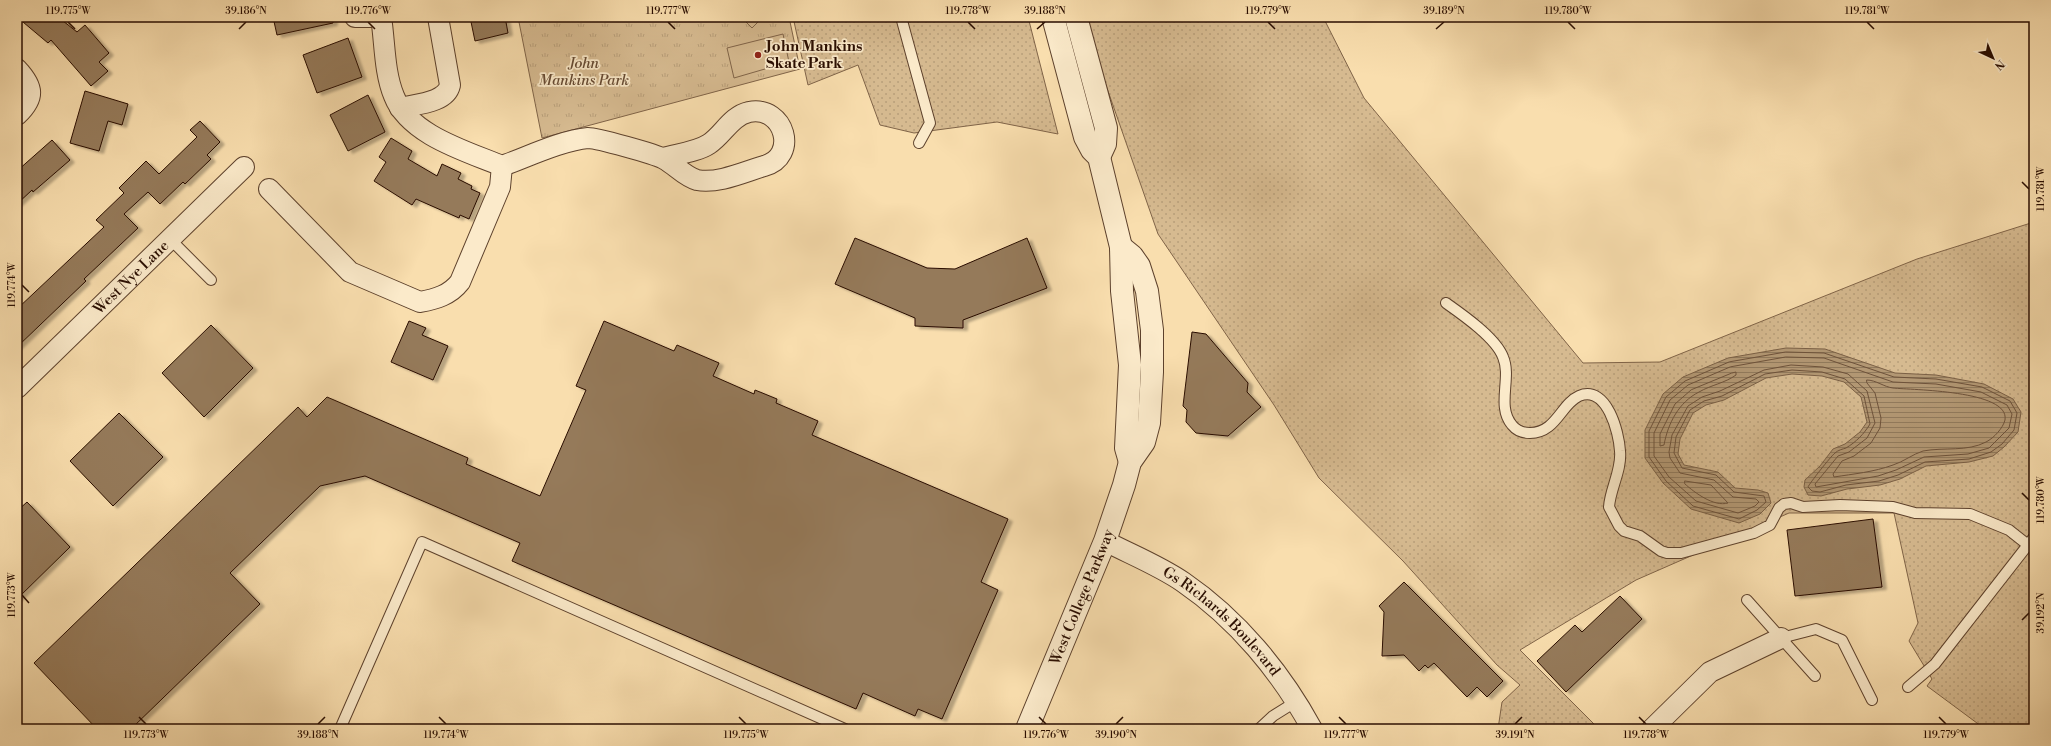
<svg xmlns="http://www.w3.org/2000/svg" width="2051" height="746" font-family="'Libre Bodoni',serif">
  <style>
    .grass { fill: url(#grass-dots); stroke: #806448 }
    .park { fill: url(#park-tufts); stroke: #806448 }
    .pitch { fill: #d6ba90; stroke: #806448 }
    .water { fill: url(#water-rules); stroke: #7b6045 }
    .lines { fill: none; stroke-linecap: round; stroke-linejoin: round }
    .shore { stroke: #6e523a; stroke-width: 1 }
    .building { fill: #957a5a; stroke: #290d00; filter: url(#shadow) }
    .service-casing { stroke: #5d412c; stroke-width: 12 }
    .minor-casing { stroke: #5d412c; stroke-width: 22 }
    .tertiary-casing { stroke: #5d412c; stroke-width: 24 }
    .service { stroke: #fbeaca; stroke-width: 10 }
    .minor { stroke: #fbeaca; stroke-width: 20 }
    .tertiary { stroke: #fbeaca; stroke-width: 22 }
    .ticks { fill: none; stroke: #290d00; stroke-width: 1.5 }
    .poi-dot { fill: #8f2418; stroke: #fbeaca; stroke-width: 1.5 }
    .labels { text-anchor: middle; dominant-baseline: central; stroke-width: 3.5; stroke-linejoin: round; paint-order: stroke }
    .poi-label { font-size: 15px; font-weight: bold; fill: #290d00; stroke: #fbeaca; text-anchor: start }
    .park-label { font-size: 15px; font-style: italic; fill: #664a32; stroke: #fbeaca }
    .street-label { font-size: 15px; fill: #290d00; stroke: #fbeaca }
    .neatline { fill: none; stroke: #290d00; stroke-width: 1.5 }
    .ticks-label { font-size: 10px; text-anchor: middle; fill: #290d00 }
  </style>
  <defs>
    <pattern id="grass-dots" width="8" height="8" patternUnits="userSpaceOnUse"><rect width="8" height="8" fill="#d6ba90"/><path d="M2 2h.1M6 6h.1" fill="none" stroke="#b89f7a" stroke-width="1.8" stroke-linecap="round"/></pattern>
    <pattern id="park-tufts" width="24" height="20" patternUnits="userSpaceOnUse"><rect width="24" height="20" fill="#d6ba90"/><path d="M3 7l-1-3M5 7V3M7 7l1-3M15 17l-1-3M17 17v-4M19 17l1-3" fill="none" stroke="#b89f7a"/></pattern>
    <pattern id="water-rules" width="6" height="5" patternUnits="userSpaceOnUse"><rect width="6" height="5" fill="#b29773"/><path d="M0 2.5h6" fill="none" stroke="#917a5c"/></pattern>
    <filter id="shadow"><feDropShadow dx="4.5" dy="2.5" stdDeviation="1" flood-color="#0004"/></filter>
  </defs>
  <rect width="100%" height="100%" fill="#f9deae"/>
  <filter id="stains"><feTurbulence type="fractalNoise" baseFrequency=".005" numOctaves="4"/><feColorMatrix values="0 0 0 0 .2 0 0 0 0 .09 0 0 0 0 .02 0 0 0 .5 -.17"/></filter>
  <radialGradient id="worn" r=".72"><stop offset=".6" stop-color="#630" stop-opacity="0"/><stop offset="1" stop-color="#630" stop-opacity=".3"/></radialGradient>
  <!-- grass -->
  <g class="grass">
    <polygon points="793,17 1028,17 1058,134 997,122 914,133 880,125 858,65 808,85"/>
    <polygon points="1087,17 1323,17 1364,98 1583,363 1660,362 1917,259 2034,222 2034,729 1985,729 1927,686 1932,679 1909,641 1918,623 1894,513 1789,513 1636,580 1520,650 1599,729 1498,729 1502,702 1520,685 1497,665 1403,561 1319,478 1274,405 1158,234 1094,51"/>
  </g>
  <!-- park -->
  <polygon class="park" points="518,17 789,17 800,69 542,138"/>
  <!-- pitch -->
  <g class="pitch">
    <polygon points="741,17 763,17 752,28"/>
    <polygon points="783,34 789,62 734,78 727,48"/>
  </g>
  <!-- water -->
  <polygon class="water" points="1786,348 1825,349 1895,373 1936,375 1984,384 2013,399 2021,412 2018,432 2004,447 1993,456 1969,462 1926,466 1900,479 1880,485 1847,489 1821,496 1808,495 1804,487 1805,480 1820,466 1833,449 1845,444 1860,432 1867,422 1861,397 1844,382 1822,376 1792,374 1766,378 1724,400 1706,405 1693,413 1680,439 1678,454 1684,465 1718,472 1735,488 1758,490 1768,493 1771,503 1760,514 1739,523 1691,509 1663,483 1645,458 1645,430 1663,394 1683,377 1728,358"/>
  <g class="lines">
    <!-- shore -->
    <g class="shore">
      <path d="M1786,352l38,1 70,24 42,2 46,8 28,14 7,12 -3,17 -12,14 -11,8 -22,7 -44,3 -27,13 -19,6 -33,4 -26,7 -8,-1 -4,-4c1,-3 23,-31 27,-34 3,-3 8,-4 11,-5 10,-6 18,-14 24,-24l-6,-28 -19,-17 -23,-7 -30,-2 -27,4 -43,22 -18,5 -14,9 -14,27 -2,16 8,15 34,7 18,17 30,4 2,6 -9,8 -18,9 -46,-13 -27,-25 -17,-24v-26l17,-34 19,-16 44,-19z"/>
      <polygon points="1786,357 1824,358 1893,382 1936,384 1981,392 2007,405 2012,414 2009,428 1989,448 1968,454 1924,457 1896,470 1878,476 1816,487 1815,484 1838,456 1849,452 1867,438 1875,423 1867,391 1848,374 1823,367 1791,365 1764,370 1720,391 1702,397 1688,406 1672,435 1669,452 1670,458 1680,473 1714,480 1733,497 1756,499 1759,502 1755,506 1738,513 1696,501 1669,477 1654,456 1654,433 1670,400 1688,385 1730,367"/>
      <path d="M1732,373l4,-1v3c-11,8 -25,10 -37,17 -20,10 -31,31 -35,53l-4,1v-12l15,-30 16,-14z"/>
      <path d="M1867,380c9,0 17,7 26,8 18,2 117,2 112,32 -2,8 -11,18 -19,22 -19,10 -42,5 -63,9 -10,3 -20,11 -30,14 -19,7 -40,9 -59,12l-1,-3 9,-13 12,-5 17,-13 9,-15 1,-10 -6,-25 -8,-10z"/>
      <path d="M1685,481l26,4 17,18c-14,4 -33,-10 -43,-19z"/>
    </g>
  </g>
  <!-- building -->
  <g class="building">
    <polygon points="17,17 58,17 77,32 85,25 109,53 99,62 108,71 91,86 51,40 48,43"/>
    <polygon points="273,17 333,17 333,23 277,35"/>
    <polygon points="470,17 505,17 508,33 475,41"/>
    <polygon points="348,38 362,77 317,93 303,55"/>
    <polygon points="85,91 128,104 122,125 108,121 99,151 70,143"/>
    <polygon points="368,95 385,132 348,151 330,115"/>
    <polygon points="200,121 220,142 207,155 211,159 185,184 183,182 160,204 148,192 124,214 138,228 84,279 86,281 17,347 17,309 104,227 96,220 124,193 119,188 146,161 159,174 197,137 190,130"/>
    <polygon points="391,138 412,151 408,159 437,176 442,164 461,173 458,179 472,186 471,189 480,193 469,219 460,215 459,218 416,199 412,205 374,181 386,162 379,157"/>
    <polygon points="52,140 70,160 33,192 32,190 17,204 17,171"/>
    <polygon points="855,238 927,268 955,269 1027,238 1047,288 963,320 963,328 915,326 915,318 835,284"/>
    <polygon points="409,321 426,328 422,335 448,346 433,380 391,362"/>
    <polygon points="604,321 674,351 677,345 719,363 713,376 754,394 755,390 777,399 776,403 818,421 812,435 1008,519 981,582 998,590 942,719 918,709 915,716 863,693 856,709 512,561 520,543 365,476 320,486 230,573 260,604 131,729 97,729 34,663 298,407 307,417 327,397 468,458 466,464 540,496 586,390 576,386"/>
    <polygon points="211,325 253,368 204,417 162,373"/>
    <polygon points="1192,332 1206,334 1248,383 1247,392 1261,407 1228,436 1196,433 1186,422 1187,410 1183,406"/>
    <polygon points="119,413 163,457 113,506 70,461"/>
    <polygon points="27,502 70,547 17,599 17,511"/>
    <polygon points="1873,519 1882,587 1795,596 1787,530"/>
    <polygon points="1404,582 1503,681 1487,697 1477,687 1467,697 1434,663 1428,668 1425,665 1419,671 1404,655 1382,656 1384,612 1379,606"/>
    <polygon points="1620,596 1642,619 1566,692 1537,661 1575,625 1582,632"/>
  </g>
  <g class="lines">
    <!-- service casing -->
    <g class="service-casing">
      <g id="service">
        <polyline points="901,17 930,123 919,143"/>
        <polyline points="170,239 211,280"/>
        <path d="M1446,303c17,12 50,35 57,54 9,21 -7,49 9,68 4,5 11,8 18,8 26,0 31,-29 49,-37 28,-12 40,37 41,55 2,19 -10,38 -11,56l10,19 5,5 16,5 21,15 6,2h14l73,-20 16,-8 9,-17 5,-4 7,-1 12,4 37,-2 53,2 22,6 55,1 39,16 19,15"/>
        <polyline points="1747,600 1815,676"/>
        <polyline points="1781,638 1816,629 1842,640 1872,700"/>
        <polyline points="1908,687 1935,664 2034,537"/>
        <polyline points="340,729 422,542 845,729"/>
        <polyline points="1259,729 1273,716 1297,701"/>
      </g>
    </g>
    <!-- minor casing -->
    <g class="minor-casing">
      <g id="minor">
        <polyline points="355,17 370,17"/>
        <path d="M381,17c4,25 3,55 13,79 15,39 72,55 108,70 25,-9 61,-26 86,-28 9,0 67,16 76,21 10,5 21,18 33,21 21,4 47,-8 67,-14 35,-9 21,-61 -15,-54 -18,4 -26,23 -40,32 -12,8 -32,10 -46,14"/>
        <path d="M17,69c17,18 18,29 0,46"/>
        <path d="M400,108c16,-4 46,-5 50,-23l-12,-68"/>
        <path d="M269,189l81,83 70,30c16,-3 30,-7 40,-20l40,-95 2,-21"/>
        <path id="s1" d="M17,388l227,-221"/>
        <path id="s2" d="M1105,541c25,13 55,25 78,41 54,37 98,90 129,147"/>
        <polyline points="1652,729 1710,672 1781,638"/>
      </g>
    </g>
    <!-- tertiary casing -->
    <g class="tertiary-casing">
      <g id="tertiary">
        <polyline points="1053,17 1085,137 1092,150 1099,157 1121,247 1122,291 1130,365 1126,448 1130,462"/>
        <polyline points="1076,17 1106,128 1105,144 1099,157"/>
        <path id="s3" d="M1027,729l78,-188 19,-56 6,-23 14,-20 5,-19 3,-51v-42l-5,-39 -8,-25 -7,-10 -11,-9"/>
      </g>
    </g>
    <!-- service -->
    <use href="#service" class="service"/>
    <!-- minor -->
    <use href="#minor" class="minor"/>
    <!-- tertiary -->
    <use href="#tertiary" class="tertiary"/>
  </g>
  <!-- ticks -->
  <path class="ticks" d="M68,22l7,7M368,22l7,7M668,22l7,7M968,22l7,7M1268,22l7,7M1568,22l7,7M1867,22l7,7M239,29l7,-7M1037,29l8,-7M1436,29l8,-7M2022,182l7,7M22,285l7,7M2022,493l7,7M22,595l7,8M2022,620l7,-7M139,717l7,7M439,717l7,7M739,717l7,7M1039,717l7,7M1339,717l7,7M1639,717l7,7M1939,717l7,7M318,724l7,-7M1116,724l7,-7M1515,724l7,-7"/>
  <!-- markers -->
  <circle class="poi-dot" cx="758" cy="55" r="4"/>
  <g class="labels">
    <!-- poi labels -->
    <g class="poi-label">
      <text x="766" y="46">John Mankins<tspan x="766" dy="17">Skate Park</tspan></text>
    </g>
    <!-- park labels -->
    <g class="park-label">
      <text x="584" y="63">John<tspan x="584" dy="17">Mankins Park</tspan></text>
    </g>
    <!-- street labels -->
    <g class="street-label">
      <text stroke="none"><textPath href="#s1" startOffset="159">West Nye Lane</textPath></text>
      <text stroke="none"><textPath href="#s3" startOffset="143">West College Parkway</textPath></text>
      <text stroke="none"><textPath href="#s2" startOffset="143">Gs Richards Boulevard</textPath></text>
    </g>
  </g>
  <!-- margin -->
  <rect width="2051" height="746" fill="none" stroke="#f9deae" stroke-width="44"/>
  <!-- north arrow -->
  <g transform="translate(1993 58) rotate(136)" stroke="#fbeaca" stroke-width="3" paint-order="stroke">
  <path d="M0-3L7 15L0 10L-7 15Z" fill="#290d00"/>
  <text y="-6" font-size="11" font-weight="bold" text-anchor="middle" fill="#290d00">N</text>
  </g>
  <rect x="22" y="22" width="2007" height="702" class="neatline"/>
  <g class="ticks-label">
    <text x="68" y="14">119.775°W</text>
    <text x="246" y="14">39.186°N</text>
    <text x="368" y="14">119.776°W</text>
    <text x="668" y="14">119.777°W</text>
    <text x="968" y="14">119.778°W</text>
    <text x="1045" y="14">39.188°N</text>
    <text x="1268" y="14">119.779°W</text>
    <text x="1444" y="14">39.189°N</text>
    <text x="1568" y="14">119.780°W</text>
    <text x="1867" y="14">119.781°W</text>
    <text transform="translate(2040 189) rotate(-90)" y="4">119.781°W</text>
    <text transform="translate(11 285) rotate(-90)" y="4">119.774°W</text>
    <text transform="translate(2040 500) rotate(-90)" y="4">119.780°W</text>
    <text transform="translate(11 595) rotate(-90)" y="4">119.773°W</text>
    <text transform="translate(2040 613) rotate(-90)" y="4">39.192°N</text>
    <text x="146" y="738">119.773°W</text>
    <text x="318" y="738">39.188°N</text>
    <text x="446" y="738">119.774°W</text>
    <text x="746" y="738">119.775°W</text>
    <text x="1046" y="738">119.776°W</text>
    <text x="1116" y="738">39.190°N</text>
    <text x="1346" y="738">119.777°W</text>
    <text x="1515" y="738">39.191°N</text>
    <text x="1646" y="738">119.778°W</text>
    <text x="1946" y="738">119.779°W</text>
  </g>
  <rect width="100%" height="100%" filter="url(#stains)"/>
  <rect width="100%" height="100%" fill="url(#worn)"/>
</svg>
